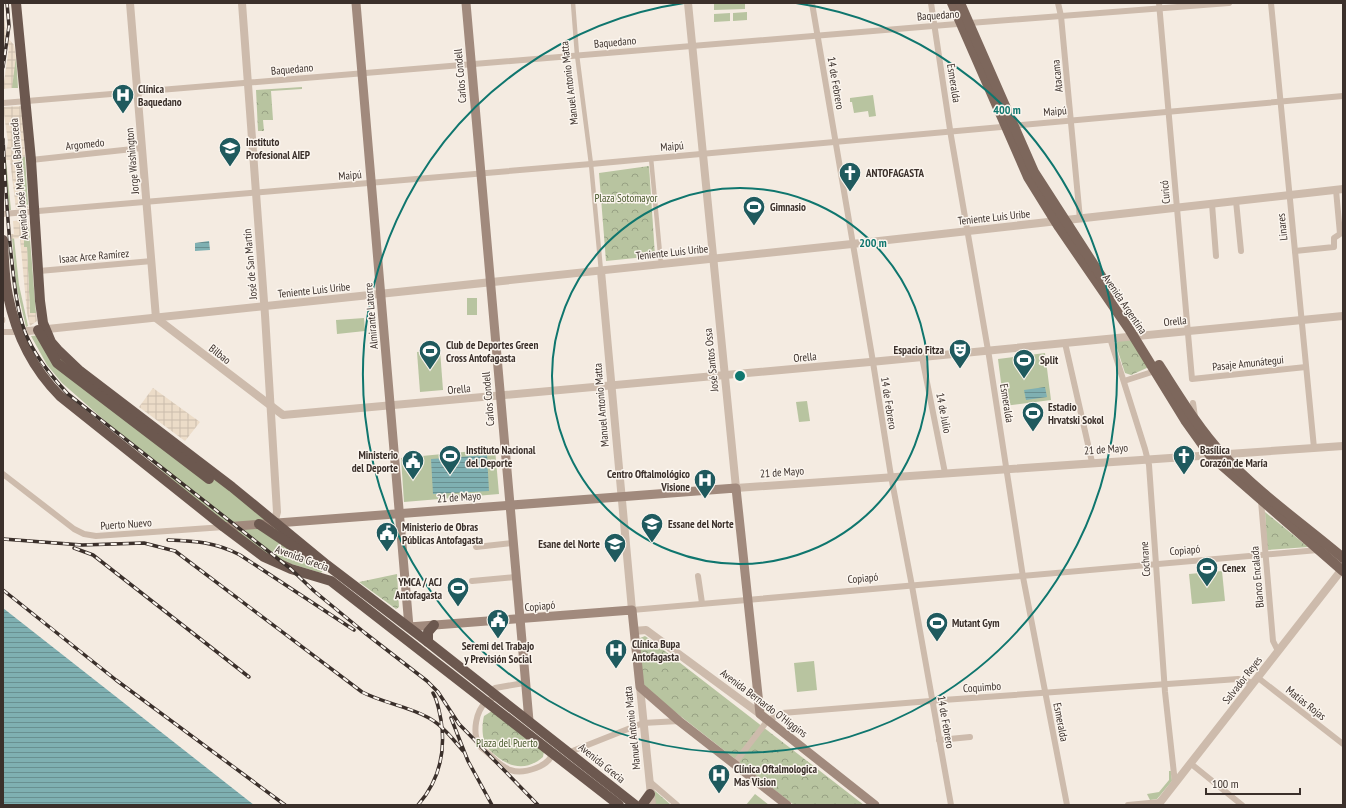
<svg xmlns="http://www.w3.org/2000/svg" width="1346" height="808" font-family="'PT Sans Narrow',sans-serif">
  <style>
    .green { fill: #b8c4a0 }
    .park { fill: url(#park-crowns) }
    .plaza { fill: url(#plaza-grid) }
    .water { fill: url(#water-rules) }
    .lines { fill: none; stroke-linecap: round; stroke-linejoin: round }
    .pedestrian { stroke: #cdbbac; stroke-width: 4.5 }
    .minor { stroke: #cdbbac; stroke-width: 6 }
    .tertiary { stroke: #cdbbac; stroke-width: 8 }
    .secondary { stroke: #a18a7d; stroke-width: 9 }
    .primary { stroke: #7d675c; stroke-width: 10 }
    .trunk { stroke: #6c584f; stroke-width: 10 }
    .rail-casing { stroke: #3b302b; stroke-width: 3.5 }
    .rail { stroke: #fbf5ee; stroke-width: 2; stroke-dasharray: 6; stroke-linecap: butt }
    .ring { fill: none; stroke: #0f766e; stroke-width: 2 }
    .labels { text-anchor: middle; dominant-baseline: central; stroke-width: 3; stroke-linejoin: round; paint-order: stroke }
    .street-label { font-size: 11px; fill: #3b302b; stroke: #fbf5ee }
    .poi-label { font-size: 11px; font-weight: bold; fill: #3b302b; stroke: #fbf5ee; text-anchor: start }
    .park-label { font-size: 11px; fill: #4a5a2e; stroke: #fbf5ee }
    .centre { fill: #0f766e; stroke: #fbf5ee; stroke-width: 2 }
    .ring-label { font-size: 12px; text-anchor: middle; font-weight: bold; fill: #0f766e; stroke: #fbf5ee; stroke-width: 3; stroke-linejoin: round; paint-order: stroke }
  </style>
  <defs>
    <pattern id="park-crowns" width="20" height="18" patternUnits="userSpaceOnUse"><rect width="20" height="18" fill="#b8c4a0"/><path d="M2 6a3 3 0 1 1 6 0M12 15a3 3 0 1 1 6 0" fill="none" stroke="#97a083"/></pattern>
    <pattern id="plaza-grid" width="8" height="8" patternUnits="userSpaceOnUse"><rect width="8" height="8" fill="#ecdcc8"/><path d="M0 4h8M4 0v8" fill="none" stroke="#cbbdac"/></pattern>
    <pattern id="water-rules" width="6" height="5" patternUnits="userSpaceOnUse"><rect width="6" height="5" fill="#7fb0b2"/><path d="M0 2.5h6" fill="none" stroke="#699091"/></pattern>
  </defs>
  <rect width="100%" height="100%" fill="#f4ebe1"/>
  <!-- green -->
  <g class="green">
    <polygon points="714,3 745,3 745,9 714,10"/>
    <polygon points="747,12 747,20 733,21 733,13"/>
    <polygon points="730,13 730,21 714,22 714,14"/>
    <polygon points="16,56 18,88 12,88 12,80"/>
    <polygon points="873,95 876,116 869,117 868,111 854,113 852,102 850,102 850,98"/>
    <polygon points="18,156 25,157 28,205 24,203"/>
    <polygon points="4,160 6,160 11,210 9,210"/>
    <polygon points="29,227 36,313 30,314 27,247 24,247 24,235"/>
    <polygon points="12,238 14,238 19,285 28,326 26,327 16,285"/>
    <rect x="467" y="298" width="10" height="17"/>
    <polygon points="364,318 365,331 337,334 336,320"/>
    <polygon points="43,335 327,565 321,573 282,561 257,549 219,521 62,383 47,365 31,336"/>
    <polygon points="440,350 443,390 420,392 417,352"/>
    <polygon points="1045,353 1051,400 1004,406 998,359"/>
    <polygon points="807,401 810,421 799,422 796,402"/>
    <polygon points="495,449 499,494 404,502 401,458"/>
    <polygon points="1222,571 1225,601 1192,604 1189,574"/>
    <polygon points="814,661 817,690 797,692 794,663"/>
    <polygon points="755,794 769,805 746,805"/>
  </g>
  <!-- park -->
  <g class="park">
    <polygon points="302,87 302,89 271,91 273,120 263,120 264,131 258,131 256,90"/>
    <polygon points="649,166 655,256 606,261 599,173"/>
    <polygon points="1131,339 1149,367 1131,375 1125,373 1116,345 1118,340"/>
    <polygon points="1265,512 1308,547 1267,550"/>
    <polygon points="397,574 399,607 396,609 359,582"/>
    <polygon points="645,636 648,638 864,805 794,805 642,686 638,642 640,638"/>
    <path d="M492,711l52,40 -1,6c-16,14 -33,11 -48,-2 -5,-4 -9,-8 -11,-14 -2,-8 -2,-17 0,-25z"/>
    <polygon points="1169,771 1171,771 1172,781 1157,799 1150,800 1147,794 1159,792 1169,780"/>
    <polygon points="654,790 671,805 655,805"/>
  </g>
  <!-- plaza -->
  <g class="plaza">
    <polygon points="3,4 6,36 14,45 16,56 12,88 3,89 9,47 3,41"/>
    <polygon points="22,106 25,157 18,157 24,202 29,208 16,209 10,160 4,160 8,142 3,107"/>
    <polygon points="28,220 29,227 27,228 28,235 24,235 24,247 27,247 30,313 36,313 37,321 30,326 27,313 20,238 9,239 8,224 10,221 11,234 14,234 13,221"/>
    <polygon points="153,388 200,422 185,441 139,407"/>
  </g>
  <!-- water -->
  <g class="water">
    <polygon points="209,241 210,250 195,251 195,243"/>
    <polygon points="1045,387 1047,397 1026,400 1024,390"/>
    <polygon points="487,455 489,491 433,494 431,459"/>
    <polygon points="3,608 254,805 3,805"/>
  </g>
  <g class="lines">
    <!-- pedestrian -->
    <g class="pedestrian">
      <polyline points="573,3 577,55 591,164 601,271"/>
      <polyline points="651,158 661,264"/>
      <polyline points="3,319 3,321"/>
    </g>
    <!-- minor -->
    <g class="minor">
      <polyline points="812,3 872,356 891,476 912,586 951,805"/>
      <polyline points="931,3 951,136 989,356 1023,577 1067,805"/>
      <polyline points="1058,3 1061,16 1080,219"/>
      <polyline points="1159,3 1192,379 1306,367"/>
      <polyline points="1271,3 1314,448"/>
      <polyline points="3,103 957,24 1229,3"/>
      <polyline points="31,160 142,148"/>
      <polyline points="1236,201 1241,251"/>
      <polyline points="1212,204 1216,256"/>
      <polyline points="3,214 591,164 1343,96"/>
      <polyline points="1295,251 1334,247 1334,238 1340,234 1336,190"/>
      <polyline points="39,271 152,261"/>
      <polyline points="3,332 19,332"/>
      <polyline points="1110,338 1145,449 1149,465 1165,692 1175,783"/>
      <polyline points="1065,343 1092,462"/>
      <polyline points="922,357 945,473"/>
      <polyline points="1124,381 1155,371"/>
      <polyline points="1193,403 1195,417"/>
      <polyline points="3,474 74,529 84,534 96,536 224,527"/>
      <polyline points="1261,501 1273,641 1278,651"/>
      <polyline points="476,547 512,543"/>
      <polyline points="698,576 702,603"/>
      <polyline points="472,581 515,577"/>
      <polyline points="632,610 1318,550"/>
      <polyline points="1257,677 1343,744"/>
      <polyline points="490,691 495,688 524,683"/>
      <path d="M497,696c-3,2 -8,3 -11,6 -10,9 -14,30 -7,43 3,4 8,7 11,10 15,15 25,21 46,13 8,-3 15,-8 17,-16"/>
      <polyline points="939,740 970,737"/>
      <polyline points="570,752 643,723 679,721"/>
      <polyline points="1190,763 1242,805"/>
      <polyline points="734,764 768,720 782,713 943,700 1238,679 1253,683"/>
      <polyline points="649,781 677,805"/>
      <polyline points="1128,805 1160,802"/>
    </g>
    <!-- tertiary -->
    <g class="tertiary">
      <polyline points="130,3 156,318 283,415 881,361 1343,316"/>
      <polyline points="242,3 265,315 277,512 274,523"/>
      <polyline points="688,3 736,488 1343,446"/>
      <polyline points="601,271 632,610"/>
      <polyline points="19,332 852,244 1343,189"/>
      <polyline points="634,631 646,630 760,714"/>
      <polyline points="640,687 652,805"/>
      <polyline points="1158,805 1343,568"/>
    </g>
    <!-- secondary -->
    <g class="secondary">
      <polyline points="356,3 409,627 632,610 640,687 679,721 787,805"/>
      <polyline points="466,3 529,721"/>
      <polyline points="224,527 736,488 760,714 875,805"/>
    </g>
    <!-- primary -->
    <g class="primary">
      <polyline points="952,3 1028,177 1059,227 1129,329 1185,420 1210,455 1343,571"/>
      <polyline points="960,3 1034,172 1112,293"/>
      <path d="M1159,365c20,31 39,63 64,90 34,37 81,70 120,103"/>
    </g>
    <!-- trunk -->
    <g class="trunk">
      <polyline points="16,3 31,160 40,301 43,323 51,342 58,350 80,371 232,487 327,565 428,642 635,805"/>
      <path d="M3,240c1,18 1,38 5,56 8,38 24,72 52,100l164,131 40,30 27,12 40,12 288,224"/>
      <polyline points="38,330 57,363 70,373 209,479"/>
      <polyline points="259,524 310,558"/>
      <polyline points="428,642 428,632 434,625"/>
      <polyline points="642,805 650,794"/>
    </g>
    <!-- rail casing -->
    <g class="rail-casing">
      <g id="rail">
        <polyline points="3,67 9,26 7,3"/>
        <path d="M3,139c2,38 4,77 8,115 3,26 5,53 14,78 9,23 26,44 43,62l223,175 23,22 51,42 62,48 11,11 21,32 79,81"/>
        <path d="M3,539l79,6 62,-2 31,8 187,141c21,11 46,14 67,26 14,8 24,21 34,33"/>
        <path d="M168,540c28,1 47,2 72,15l114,75"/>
        <polyline points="74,548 93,555 249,677"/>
        <polyline points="3,590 116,680 285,805"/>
        <polyline points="451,718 468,761 492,805"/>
        <path d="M418,805c21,-24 28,-53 23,-85 -2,-9 -3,-19 -8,-27"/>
      </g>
    </g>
    <!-- rail -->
    <use href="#rail" class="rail"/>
  </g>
  <!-- distance rings -->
  <g class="ring">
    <circle cx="740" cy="376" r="188"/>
    <path d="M796 3A377 377 0 1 1 684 3"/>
  </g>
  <!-- icons -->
  <defs>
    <g id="hospital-pin" transform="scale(1.15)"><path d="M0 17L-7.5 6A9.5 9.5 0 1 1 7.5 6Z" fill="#1f5a5e" stroke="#fbf5ee"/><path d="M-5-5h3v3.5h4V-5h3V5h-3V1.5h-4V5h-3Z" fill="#fff"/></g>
    <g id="university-pin" transform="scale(1.15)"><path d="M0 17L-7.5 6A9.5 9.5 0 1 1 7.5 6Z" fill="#1f5a5e" stroke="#fbf5ee"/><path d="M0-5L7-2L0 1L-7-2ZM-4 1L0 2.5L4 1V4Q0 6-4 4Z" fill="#fff"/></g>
    <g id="church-pin" transform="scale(1.15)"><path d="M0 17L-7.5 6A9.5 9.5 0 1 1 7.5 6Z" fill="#1f5a5e" stroke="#fbf5ee"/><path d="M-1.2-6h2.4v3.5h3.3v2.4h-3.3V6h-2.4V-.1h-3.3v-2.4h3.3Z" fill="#fff"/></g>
    <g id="stadium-pin" transform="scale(1.15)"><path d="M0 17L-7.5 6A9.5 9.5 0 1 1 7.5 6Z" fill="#1f5a5e" stroke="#fbf5ee"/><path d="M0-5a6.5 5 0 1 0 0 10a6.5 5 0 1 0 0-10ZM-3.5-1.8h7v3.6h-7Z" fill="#fff"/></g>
    <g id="theatre-pin" transform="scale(1.15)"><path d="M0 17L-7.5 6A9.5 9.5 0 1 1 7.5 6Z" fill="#1f5a5e" stroke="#fbf5ee"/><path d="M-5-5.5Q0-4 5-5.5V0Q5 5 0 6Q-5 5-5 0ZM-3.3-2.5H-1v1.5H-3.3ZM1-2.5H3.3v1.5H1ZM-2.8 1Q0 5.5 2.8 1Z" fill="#fff"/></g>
    <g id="civic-pin" transform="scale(1.15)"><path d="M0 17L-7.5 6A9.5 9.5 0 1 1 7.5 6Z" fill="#1f5a5e" stroke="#fbf5ee"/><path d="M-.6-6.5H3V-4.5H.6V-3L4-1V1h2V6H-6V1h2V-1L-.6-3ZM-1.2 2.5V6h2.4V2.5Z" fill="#fff"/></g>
  </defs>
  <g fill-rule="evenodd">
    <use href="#hospital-pin" x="123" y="95"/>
    <use href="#university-pin" x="230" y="148"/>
    <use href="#church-pin" x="850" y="173"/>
    <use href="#stadium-pin" x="754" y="207"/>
    <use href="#theatre-pin" x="960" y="350"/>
    <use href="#stadium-pin" x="430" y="351"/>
    <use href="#stadium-pin" x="1024" y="360"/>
    <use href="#stadium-pin" x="1033" y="413"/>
    <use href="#stadium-pin" x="450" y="456"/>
    <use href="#church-pin" x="1184" y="456"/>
    <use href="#civic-pin" x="413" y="461"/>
    <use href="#hospital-pin" x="705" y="480"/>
    <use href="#university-pin" x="652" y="524"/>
    <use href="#civic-pin" x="387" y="533"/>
    <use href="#university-pin" x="615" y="544"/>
    <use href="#stadium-pin" x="1207" y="568"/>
    <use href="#stadium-pin" x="458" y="588"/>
    <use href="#civic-pin" x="498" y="620"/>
    <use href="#stadium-pin" x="937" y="623"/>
    <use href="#hospital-pin" x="616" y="650"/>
    <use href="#hospital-pin" x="719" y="775"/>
  </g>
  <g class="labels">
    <!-- street labels -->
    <g class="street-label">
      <text transform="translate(938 15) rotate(-4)">Baquedano</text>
      <text transform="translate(615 42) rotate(-5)">Baquedano</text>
      <text transform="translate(292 69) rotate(-5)">Baquedano</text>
      <text transform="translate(460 76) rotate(-95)">Carlos Condell</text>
      <text transform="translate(1057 76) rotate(-96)">Atacama</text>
      <text transform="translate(569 83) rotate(-97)">Manuel Antonio Matta</text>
      <text transform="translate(836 83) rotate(80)">14 de Febrero</text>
      <text transform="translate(954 83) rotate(81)">Esmeralda</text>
      <text transform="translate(1055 111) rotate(-5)">Maipú</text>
      <text transform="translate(85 144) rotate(-6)">Argomedo</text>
      <text transform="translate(672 146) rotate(-5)">Maipú</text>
      <text transform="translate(132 161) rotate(-95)">Jorge Washington</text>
      <text transform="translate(350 175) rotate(-5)">Maipú</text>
      <text transform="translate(19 179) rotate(-95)">Avenida José Manuel Balmaceda</text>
      <text transform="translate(1165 192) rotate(-95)">Curicó</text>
      <text transform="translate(994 217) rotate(-6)">Teniente Luis Uribe</text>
      <text transform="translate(1282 227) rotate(-96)">Linares</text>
      <text transform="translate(672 252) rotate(-6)">Teniente Luis Uribe</text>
      <text transform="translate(94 256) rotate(-5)">Isaac Arce Ramírez</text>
      <text transform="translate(250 264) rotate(-95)">José de San Martín</text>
      <text transform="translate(314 290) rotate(-6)">Teniente Luis Uribe</text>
      <text transform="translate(1125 304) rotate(56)">Avenida Argentina</text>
      <text transform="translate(371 316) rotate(-95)">Almirante Latorre</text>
      <text transform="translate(1175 321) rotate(-6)">Orella</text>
      <text transform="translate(220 354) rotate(38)">Bilbao</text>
      <text transform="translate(805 357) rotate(-5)">Orella</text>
      <text transform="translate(711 360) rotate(-96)">José Santos Ossa</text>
      <text transform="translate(1248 363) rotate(-6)">Pasaje Amunátegui</text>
      <text transform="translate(459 389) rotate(-5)">Orella</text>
      <text transform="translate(488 399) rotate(-95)">Carlos Condell</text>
      <text transform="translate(889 403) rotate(81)">14 de Febrero</text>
      <text transform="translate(1007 403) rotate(81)">Esmeralda</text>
      <text transform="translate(601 405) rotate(-95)">Manuel Antonio Matta</text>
      <text transform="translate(944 413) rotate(79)">14 de Julio</text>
      <text transform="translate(1106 449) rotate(-4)">21 de Mayo</text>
      <text transform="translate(782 472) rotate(-4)">21 de Mayo</text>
      <text transform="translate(459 497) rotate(-4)">21 de Mayo</text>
      <text transform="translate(126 524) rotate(-4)">Puerto Nuevo</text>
      <text transform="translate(1185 550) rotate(-5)">Copiapó</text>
      <text transform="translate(302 558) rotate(20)">Avenida Grecia</text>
      <text transform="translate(1145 559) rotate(-94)">Cochrane</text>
      <text transform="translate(1257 577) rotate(-95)">Blanco Encalada</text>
      <text transform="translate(863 578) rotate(-5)">Copiapó</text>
      <text transform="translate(540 606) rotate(-5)">Copiapó</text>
      <text transform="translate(1242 680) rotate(-52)">Salvador Reyes</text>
      <text transform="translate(982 687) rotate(-4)">Coquimbo</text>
      <text transform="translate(764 703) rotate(37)">Avenida Bernardo O'Higgins</text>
      <text transform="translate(1306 703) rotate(38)">Matías Rojas</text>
      <text transform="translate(946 722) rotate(80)">14 de Febrero</text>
      <text transform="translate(1061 722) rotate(79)">Esmeralda</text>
      <text transform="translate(632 728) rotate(-96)">Manuel Antonio Matta</text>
      <text transform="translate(602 763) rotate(39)">Avenida Grecia</text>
    </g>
    <!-- poi labels -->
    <g class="poi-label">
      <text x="138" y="89">Clínica<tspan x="138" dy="13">Baquedano</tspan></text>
      <text x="246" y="142">Instituto<tspan x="246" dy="13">Profesional AIEP</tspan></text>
      <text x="866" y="173">ANTOFAGASTA</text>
      <text x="770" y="207">Gimnasio</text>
      <text x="446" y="345">Club de Deportes Green<tspan x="446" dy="13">Cross Antofagasta</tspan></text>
      <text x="944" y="350" text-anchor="end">Espacio Fitza</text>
      <text x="1040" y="360">Split</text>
      <text x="1048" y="407">Estadio<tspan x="1048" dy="13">Hrvatski Sokol</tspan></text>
      <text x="466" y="450">Instituto Nacional<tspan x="466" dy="13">del Deporte</tspan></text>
      <text x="1200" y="450">Basílica<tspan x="1200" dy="13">Corazón de María</tspan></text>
      <text x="398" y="455" text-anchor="end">Ministerio<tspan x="398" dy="13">del Deporte</tspan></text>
      <text x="690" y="474" text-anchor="end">Centro Oftalmológico<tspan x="690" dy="13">Visione</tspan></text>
      <text x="668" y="524">Essane del Norte</text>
      <text x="402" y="527">Ministerio de Obras<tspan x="402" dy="13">Públicas Antofagasta</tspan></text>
      <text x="600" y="544" text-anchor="end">Esane del Norte</text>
      <text x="1222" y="568">Cenex</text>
      <text x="442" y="582" text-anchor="end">YMCA / ACJ<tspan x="442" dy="13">Antofagasta</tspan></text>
      <text x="952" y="623">Mutant Gym</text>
      <text x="632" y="644">Clínica Bupa<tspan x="632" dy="13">Antofagasta</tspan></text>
      <text x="498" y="646" text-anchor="middle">Seremi del Trabajo<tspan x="498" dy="13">y Previsión Social</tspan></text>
      <text x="734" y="769">Clínica Oftalmologica<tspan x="734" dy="13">Mas Vision</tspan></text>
    </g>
    <!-- park labels -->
    <g class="park-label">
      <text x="626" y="198">Plaza Sotomayor</text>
      <text x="507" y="743">Plaza del Puerto</text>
    </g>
  </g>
  <circle cx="740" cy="376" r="6" class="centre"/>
  <g class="ring-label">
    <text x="1007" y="114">400 m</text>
    <text x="873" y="247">200 m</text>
  </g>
  <!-- border -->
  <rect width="1346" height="808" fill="none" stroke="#3b302b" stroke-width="8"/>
  <!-- scale -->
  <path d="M1206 788v6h94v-6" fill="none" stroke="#3b302b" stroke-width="2"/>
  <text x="1212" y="788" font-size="12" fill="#3b302b" stroke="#fbf5ee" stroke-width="3" paint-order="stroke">100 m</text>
</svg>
